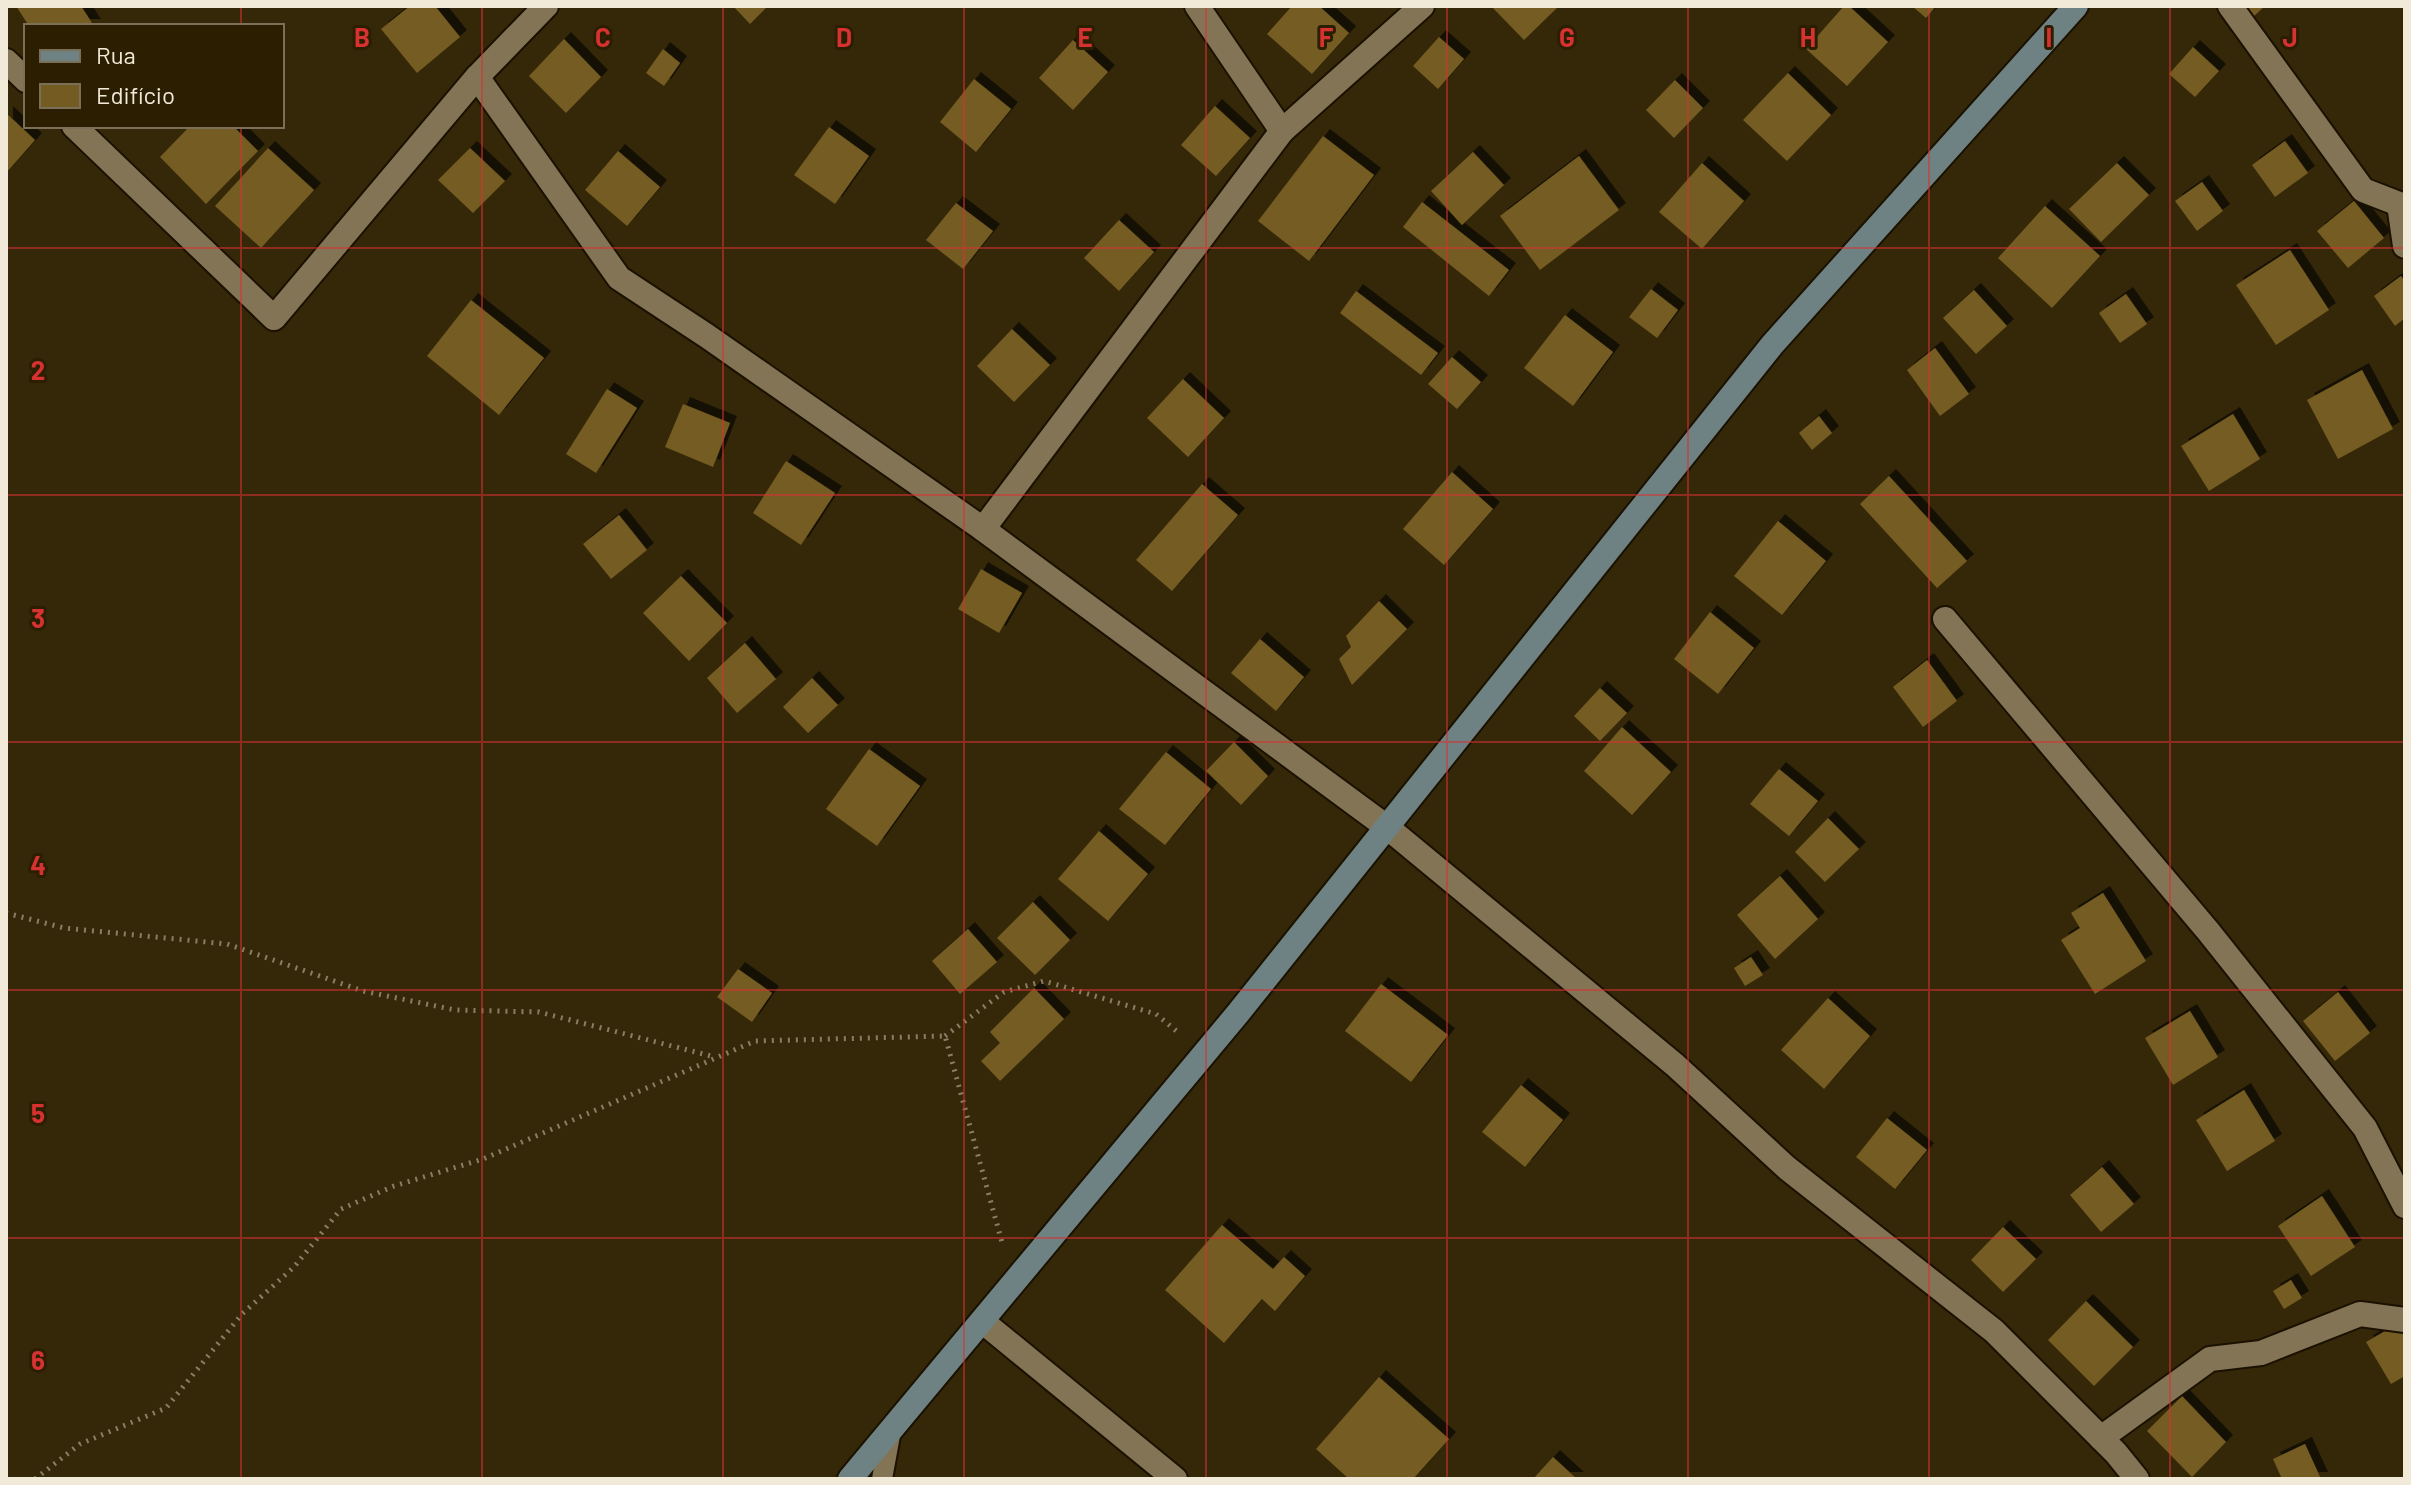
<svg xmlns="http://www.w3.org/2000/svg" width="2411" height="1485" font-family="Barlow,sans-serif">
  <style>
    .building { fill: #745b21; filter: url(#shadow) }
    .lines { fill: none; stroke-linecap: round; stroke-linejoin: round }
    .lane-casing { stroke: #1a1100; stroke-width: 24 }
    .street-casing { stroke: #1a1100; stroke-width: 28 }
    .secondary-casing { stroke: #1a1100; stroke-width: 28 }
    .path { stroke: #897e65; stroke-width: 5; stroke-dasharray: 2 6; stroke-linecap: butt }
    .lane { stroke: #837455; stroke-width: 20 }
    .street { stroke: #837455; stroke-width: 24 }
    .secondary { stroke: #6f8283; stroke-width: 24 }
    .grid { fill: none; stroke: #d73231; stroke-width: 2; stroke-opacity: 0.55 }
    .grid-label { font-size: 26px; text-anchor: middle; font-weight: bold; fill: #d73231; stroke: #2b1e01; stroke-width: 6; stroke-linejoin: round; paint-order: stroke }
  </style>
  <defs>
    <filter id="shadow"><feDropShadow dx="7" dy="-7" stdDeviation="0" flood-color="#0009"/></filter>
  </defs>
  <rect width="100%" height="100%" fill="#352809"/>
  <!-- building -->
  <g class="building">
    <polygon points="16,6 81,6 94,26 29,26"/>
    <polygon points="410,6 435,6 460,37 417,73 381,29"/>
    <polygon points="733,6 768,6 750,24"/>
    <polygon points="1292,6 1319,6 1349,33 1312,74 1267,34"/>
    <polygon points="1491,6 1559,6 1524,40"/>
    <polygon points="1844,6 1849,6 1888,42 1847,86 1806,49"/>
    <polygon points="1912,6 1936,6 1926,18"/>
    <polygon points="2242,6 2265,6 2253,17"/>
    <polygon points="1439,37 1464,59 1438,89 1413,66"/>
    <polygon points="564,39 601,77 566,113 529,76"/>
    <polygon points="1073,40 1108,72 1073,110 1039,78"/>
    <polygon points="2193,47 2219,71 2195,97 2169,74"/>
    <polygon points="663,49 680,63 664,86 646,73"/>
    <polygon points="1788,73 1831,115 1787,161 1743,120"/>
    <polygon points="974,79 1011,109 976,152 940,122"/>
    <polygon points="1675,80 1703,108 1674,138 1646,110"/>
    <polygon points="1215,106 1250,138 1216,176 1181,145"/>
    <polygon points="6,113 35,140 6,173"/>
    <polygon points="190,126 233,126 258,151 206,204 160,157"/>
    <polygon points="829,127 869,156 835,204 794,175"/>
    <polygon points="1323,136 1374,175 1309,261 1258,221"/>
    <polygon points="2285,141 2308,173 2275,197 2252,165"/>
    <polygon points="268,148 314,190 261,248 215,206"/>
    <polygon points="470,148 505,181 473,213 438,180"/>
    <polygon points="618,151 660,187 627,226 585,190"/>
    <polygon points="1473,152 1504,185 1462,225 1431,191"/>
    <polygon points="1579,156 1619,210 1540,270 1500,216"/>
    <polygon points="1702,163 1744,201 1702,249 1659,212"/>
    <polygon points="2117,163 2149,195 2101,242 2069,209"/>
    <polygon points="2202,182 2223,211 2197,231 2175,201"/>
    <polygon points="2354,201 2384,238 2348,268 2317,231"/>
    <polygon points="1422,202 1509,270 1489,296 1403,227"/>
    <polygon points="956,203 993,231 963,269 926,240"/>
    <polygon points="2045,206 2100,256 2052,308 1998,258"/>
    <polygon points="1119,220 1154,252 1119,291 1084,258"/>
    <polygon points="2290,250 2329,310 2276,345 2236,285"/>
    <polygon points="2401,276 2405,282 2405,318 2395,326 2374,296"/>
    <polygon points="1651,289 1678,310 1657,338 1629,317"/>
    <polygon points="1974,290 2007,326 1976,354 1943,318"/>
    <polygon points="1356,291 1438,353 1421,375 1340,313"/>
    <polygon points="2126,294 2147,324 2120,343 2099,313"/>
    <polygon points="471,300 544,358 499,415 427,356"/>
    <polygon points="1565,315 1613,352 1573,406 1524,368"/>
    <polygon points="1012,329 1050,365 1014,402 977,366"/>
    <polygon points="1935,348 1969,394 1940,416 1907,370"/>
    <polygon points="1452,357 1481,382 1457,409 1428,384"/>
    <polygon points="2362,370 2393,429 2338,459 2307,400"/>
    <polygon points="1183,379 1224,418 1188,457 1147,418"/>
    <polygon points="607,389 637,408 596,473 566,454"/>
    <polygon points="683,404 730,423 713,467 665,447"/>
    <polygon points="2233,414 2260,459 2209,491 2181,446"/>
    <polygon points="1819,416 1832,433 1812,450 1799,433"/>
    <polygon points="786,461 835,493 801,545 753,513"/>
    <polygon points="1452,472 1493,509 1444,565 1403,529"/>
    <polygon points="1889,476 1967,561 1937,588 1860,504"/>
    <polygon points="1202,484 1238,515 1172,591 1136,560"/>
    <polygon points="619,515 647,550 611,579 583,544"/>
    <polygon points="1778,521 1826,561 1782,615 1734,576"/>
    <polygon points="981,569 1022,593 999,633 958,609"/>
    <polygon points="681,576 727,623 689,661 643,613"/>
    <polygon points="1379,601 1407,629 1352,685 1339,659 1351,647 1346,636"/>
    <polygon points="1710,612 1754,648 1718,694 1674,659"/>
    <polygon points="1260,639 1304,677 1276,711 1231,673"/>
    <polygon points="745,643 776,679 737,713 707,678"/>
    <polygon points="1927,660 1957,701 1923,727 1893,687"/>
    <polygon points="812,678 838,705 808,733 783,707"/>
    <polygon points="1600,688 1627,713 1600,741 1574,716"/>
    <polygon points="1622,727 1671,772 1632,815 1584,771"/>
    <polygon points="1234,742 1268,776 1241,805 1206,771"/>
    <polygon points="869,749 920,786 877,846 826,809"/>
    <polygon points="1166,752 1211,789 1165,845 1119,809"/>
    <polygon points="1779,769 1818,801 1789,836 1750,804"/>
    <polygon points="1828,818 1859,849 1825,882 1795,852"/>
    <polygon points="1099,831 1148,874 1108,921 1058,879"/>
    <polygon points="1780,876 1818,919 1775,959 1737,915"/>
    <polygon points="2103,893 2146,961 2095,994 2061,940 2080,928 2071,913"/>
    <polygon points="1033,902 1070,940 1035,975 997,938"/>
    <polygon points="968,929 997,962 960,994 932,961"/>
    <polygon points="1751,957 1763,975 1745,986 1734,968"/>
    <polygon points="738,969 772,993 752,1022 717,997"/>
    <polygon points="1381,984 1448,1035 1411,1082 1345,1031"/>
    <polygon points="1034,988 1064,1019 1000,1081 981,1061 1000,1043 990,1032"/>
    <polygon points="2338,992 2370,1033 2335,1061 2303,1021"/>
    <polygon points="1828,998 1870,1036 1824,1089 1781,1050"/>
    <polygon points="2190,1011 2218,1057 2173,1085 2145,1038"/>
    <polygon points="1521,1085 1563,1120 1525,1167 1482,1132"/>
    <polygon points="2244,1090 2275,1141 2227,1171 2196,1120"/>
    <polygon points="1887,1118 1927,1150 1895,1189 1856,1157"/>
    <polygon points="2102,1167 2134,1204 2101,1232 2070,1195"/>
    <polygon points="2322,1196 2355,1247 2311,1276 2278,1226"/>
    <polygon points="1222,1225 1273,1269 1284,1257 1305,1276 1275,1311 1262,1299 1224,1343 1165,1290"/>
    <polygon points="2003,1227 2036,1259 2003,1292 1971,1260"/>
    <polygon points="2291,1280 2302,1298 2284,1309 2273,1291"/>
    <polygon points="2086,1301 2133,1347 2094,1386 2048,1340"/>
    <polygon points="2401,1322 2405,1329 2405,1376 2391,1384 2366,1342"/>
    <polygon points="1379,1377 1449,1439 1413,1479 1349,1479 1316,1449"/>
    <polygon points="2182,1396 2226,1442 2192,1477 2147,1431"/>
    <polygon points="2305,1444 2321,1479 2282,1479 2273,1459"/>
    <polygon points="1553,1457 1577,1479 1533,1479"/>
  </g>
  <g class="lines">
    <!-- lane casing -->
    <g class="lane-casing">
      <polyline id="lane" points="882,1479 891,1430"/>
    </g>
    <!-- street casing -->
    <g class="street-casing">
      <g id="street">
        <polyline points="546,6 477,77 619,278 707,336 983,529 1282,131 1422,6"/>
        <polyline points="1197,6 1282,131"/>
        <polyline points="2230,6 2363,190 2399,204 2405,246"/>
        <polyline points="6,61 26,80"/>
        <polyline points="74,126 274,318 477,77"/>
        <polyline points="983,529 1388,828 1675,1065 1787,1168 1994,1331 2116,1453 2137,1479"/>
        <polyline points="1945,619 2208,931 2365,1128 2405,1206"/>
        <polyline points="982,1321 1175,1479"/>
        <polyline points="2101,1438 2210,1359 2261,1353 2360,1314 2405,1320"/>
      </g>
    </g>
    <!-- secondary casing -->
    <g class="secondary-casing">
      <polyline id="secondary" points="850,1479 1239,1012 1772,345 2076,6"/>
    </g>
    <!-- path -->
    <g class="path">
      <polyline points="6,913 64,928 227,944 363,991 455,1010 539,1012 715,1057"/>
      <polyline points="945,1036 1004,992 1044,981 1156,1014 1180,1034"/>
      <polyline points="35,1479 80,1444 166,1408 242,1314 294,1267 341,1209 394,1186 483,1159 755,1041 945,1036 1003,1246"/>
    </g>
    <!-- lane -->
    <use href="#lane" class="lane"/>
    <!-- street -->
    <use href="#street" class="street"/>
    <!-- secondary -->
    <use href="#secondary" class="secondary"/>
  </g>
  <!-- grid -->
  <path class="grid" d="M241,6v20M482,6v1473M723,6v1473M964,6v1473M1206,6v1473M1447,6v1473M1688,6v1473M1929,6v1473M2170,6v1473M241,126v1353M6,248h2399M6,495h2399M6,742h2399M6,990h2399M6,1238h2399"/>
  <g class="grid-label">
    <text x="362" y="47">B</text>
    <text x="603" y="47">C</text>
    <text x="844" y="47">D</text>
    <text x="1085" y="47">E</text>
    <text x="1326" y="47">F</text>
    <text x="1567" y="47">G</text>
    <text x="1808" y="47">H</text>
    <text x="2049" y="47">I</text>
    <text x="2290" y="47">J</text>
    <text x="38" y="380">2</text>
    <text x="38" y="628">3</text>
    <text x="38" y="875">4</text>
    <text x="38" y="1123">5</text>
    <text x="38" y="1370">6</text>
  </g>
  <!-- border -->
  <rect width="2411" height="1485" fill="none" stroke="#f2ead9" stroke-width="16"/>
  <!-- legend -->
  <rect x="24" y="24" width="260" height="104" fill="#2b1e01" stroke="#7b7057" stroke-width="2"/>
  <rect x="40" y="50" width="40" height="12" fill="#6f8283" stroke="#7b7057" stroke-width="2"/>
  <text x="96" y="64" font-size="24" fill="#f2ead9">Rua</text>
  <rect x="40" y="84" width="40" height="24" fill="#745b21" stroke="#7b7057" stroke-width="2"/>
  <text x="96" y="104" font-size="24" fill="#f2ead9">Edifício</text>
</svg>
